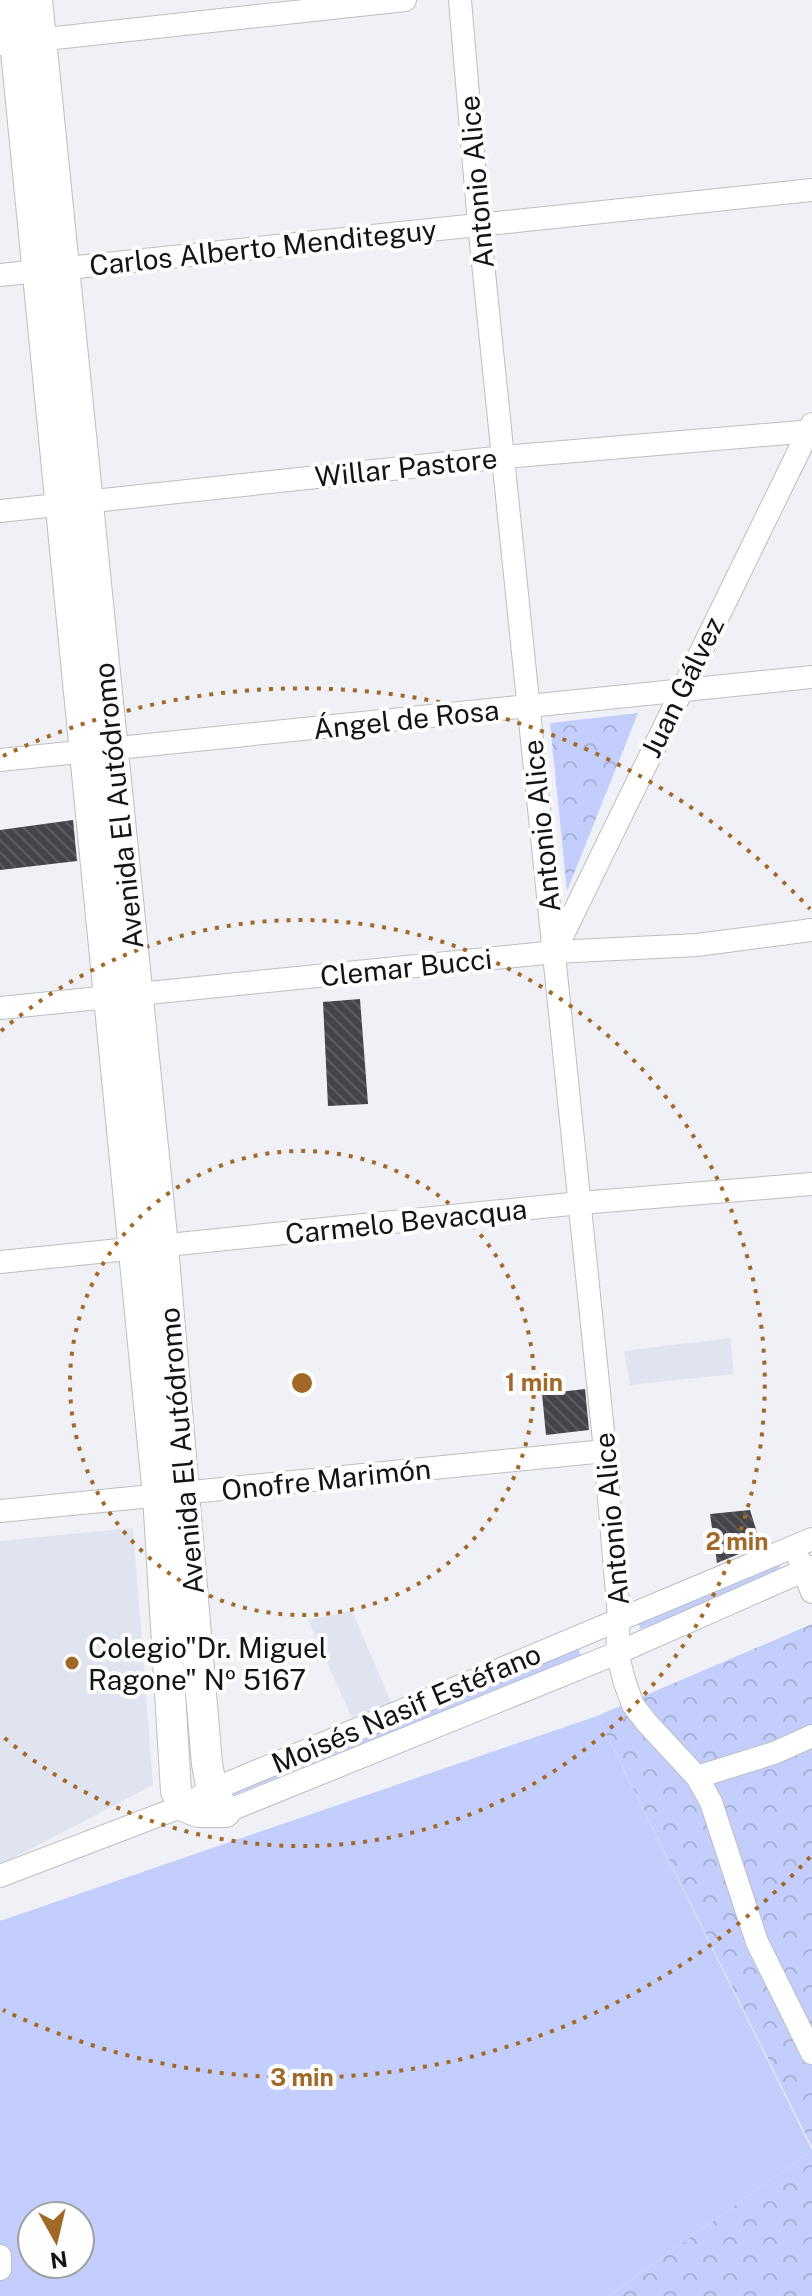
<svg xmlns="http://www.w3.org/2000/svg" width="812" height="2296" font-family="'Public Sans',sans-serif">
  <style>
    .built { fill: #e0e3f0 }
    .grass { fill: #c3cefc; fill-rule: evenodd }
    .forest { fill: url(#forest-crowns) }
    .building { fill: url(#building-back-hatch) }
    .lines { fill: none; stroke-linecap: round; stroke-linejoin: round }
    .street-casing { stroke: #bcbec3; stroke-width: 24 }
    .secondary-casing { stroke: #bcbec3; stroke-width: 32 }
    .street { stroke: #fff; stroke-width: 22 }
    .secondary { stroke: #fff; stroke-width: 30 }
    .ring { fill: none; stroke: #a26828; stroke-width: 4; stroke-dasharray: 4 8 }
    .poi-dot { fill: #a26828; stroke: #fefefe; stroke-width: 3 }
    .labels { text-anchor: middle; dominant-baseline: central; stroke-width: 8; stroke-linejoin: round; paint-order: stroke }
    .street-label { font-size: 28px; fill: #131416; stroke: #fefefe }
    .poi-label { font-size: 28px; fill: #131416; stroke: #fefefe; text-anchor: start }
    .centre { fill: #a26828; stroke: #fefefe; stroke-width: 4 }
    .ring-label { font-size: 24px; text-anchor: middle; font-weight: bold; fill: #a26828; stroke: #fefefe; stroke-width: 8; stroke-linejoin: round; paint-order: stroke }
  </style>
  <defs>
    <pattern id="forest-crowns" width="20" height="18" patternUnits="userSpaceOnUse" patternTransform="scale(2)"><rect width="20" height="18" fill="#c3cefc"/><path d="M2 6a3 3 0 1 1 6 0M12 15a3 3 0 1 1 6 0" fill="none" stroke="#a7b0d7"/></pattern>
    <pattern id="building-back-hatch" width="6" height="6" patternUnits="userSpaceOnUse" patternTransform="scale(2)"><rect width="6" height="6" fill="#44454a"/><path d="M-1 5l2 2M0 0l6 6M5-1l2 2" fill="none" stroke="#5b5c60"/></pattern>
  </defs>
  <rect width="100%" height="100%" fill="#eff1f7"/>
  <!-- built -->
  <g class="built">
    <polygon points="730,1338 734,1374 630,1385 624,1351"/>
    <polygon points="133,1528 153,1785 0,1865 0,1541"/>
    <polygon points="352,1611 391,1702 352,1718 308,1620"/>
  </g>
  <!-- grass -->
  <g class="grass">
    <polygon points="778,1563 782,1571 641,1629 637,1621"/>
    <polygon points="577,1645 581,1656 229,1797 225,1787"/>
    <path d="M597,1716l215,434 -203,146h-609v-375zM32,2216h48v48h-48z"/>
  </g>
  <!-- forest -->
  <g class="forest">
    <polygon points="638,713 567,891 550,723"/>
    <polygon points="812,1624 812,2147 597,1716"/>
    <polygon points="812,2150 812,2296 609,2296"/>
  </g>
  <!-- building -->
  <g class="building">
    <polygon points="73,820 77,861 0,870 0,830"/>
    <polygon points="360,999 368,1104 328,1106 323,1002"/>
    <polygon points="585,1389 589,1430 546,1435 542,1394"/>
    <polygon points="750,1510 761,1545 717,1563 710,1514"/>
  </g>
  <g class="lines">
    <!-- street casing -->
    <g class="street-casing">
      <g id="street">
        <polyline points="460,0 479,224 605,1451 619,1617 617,1653 625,1683 633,1705 647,1723 697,1777 774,1753 812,1736"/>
        <polyline points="0,44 405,0"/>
        <polyline points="0,275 812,190"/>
        <polyline points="0,511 504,457 812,431"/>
        <polyline points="0,760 812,677"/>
        <polyline points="555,951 812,424"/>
        <polyline points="0,1008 555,952 697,945 812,930"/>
        <polyline points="0,1262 580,1203 812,1184"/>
        <polyline points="0,1511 605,1451"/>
        <polyline points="799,1559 812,1592"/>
        <polyline points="697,1777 711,1802 757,1942 812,2053"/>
        <polyline points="225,1812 617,1653 812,1567"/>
        <polyline points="0,1876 183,1806 212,1790 812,1539"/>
        <polyline points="0,2256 0,2269"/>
      </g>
    </g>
    <!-- secondary casing -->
    <g class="secondary-casing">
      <g id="secondary">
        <polyline points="11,0 158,1496 176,1791 183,1806 198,1812 225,1812"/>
        <polyline points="37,0 163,1246 207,1764 212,1790 225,1812"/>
      </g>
    </g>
    <!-- street -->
    <use href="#street" class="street"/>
    <!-- secondary -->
    <use href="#secondary" class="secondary"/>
  </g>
  <!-- distance rings -->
  <g class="ring">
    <circle cx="302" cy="1383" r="232"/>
    <path d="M1 1031A463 463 0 1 1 1 1735"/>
    <path d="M810 1857A695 695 0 0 1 3 2010M3 756A695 695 0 0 1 810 909"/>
  </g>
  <!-- markers -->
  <circle class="poi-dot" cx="72" cy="1663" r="8"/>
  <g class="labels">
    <!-- street labels -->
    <g class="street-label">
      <text transform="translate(476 182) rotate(-95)">Antonio Alice</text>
      <text transform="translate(263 247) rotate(-6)">Carlos Alberto Menditeguy</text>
      <text transform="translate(406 467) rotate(-6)">Willar Pastore</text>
      <text transform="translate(682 687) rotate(-64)">Juan Gálvez</text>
      <text transform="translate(406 719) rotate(-6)">Ángel de Rosa</text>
      <text transform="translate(118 806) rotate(-96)">Avenida El Autódromo</text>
      <text transform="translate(541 826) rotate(-96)">Antonio Alice</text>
      <text transform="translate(406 967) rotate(-6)">Clemar Bucci</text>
      <text transform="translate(406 1221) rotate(-6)">Carmelo Bevacqua</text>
      <text transform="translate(181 1451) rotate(-95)">Avenida El Autódromo</text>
      <text transform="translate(326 1479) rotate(-6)">Onofre Marimón</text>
      <text transform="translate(611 1519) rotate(-95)">Antonio Alice</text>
      <text transform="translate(406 1708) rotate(-23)">Moisés Nasif Estéfano</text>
    </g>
    <!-- poi labels -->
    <g class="poi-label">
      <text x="88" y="1647">Colegio"Dr. Miguel<tspan x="88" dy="32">Ragone" Nº 5167</tspan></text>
    </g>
  </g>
  <circle cx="302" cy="1383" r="12" class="centre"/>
  <g class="ring-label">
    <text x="534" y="1391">1 min</text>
    <text x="737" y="1550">2 min</text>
    <text x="302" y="2086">3 min</text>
  </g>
  <!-- north arrow -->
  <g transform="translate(56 2240) rotate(172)"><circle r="38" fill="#fefefe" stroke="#a0a0a1" stroke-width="2"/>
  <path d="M0-6L14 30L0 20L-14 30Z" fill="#a26828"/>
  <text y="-12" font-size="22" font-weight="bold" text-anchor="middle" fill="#131416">N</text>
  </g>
</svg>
